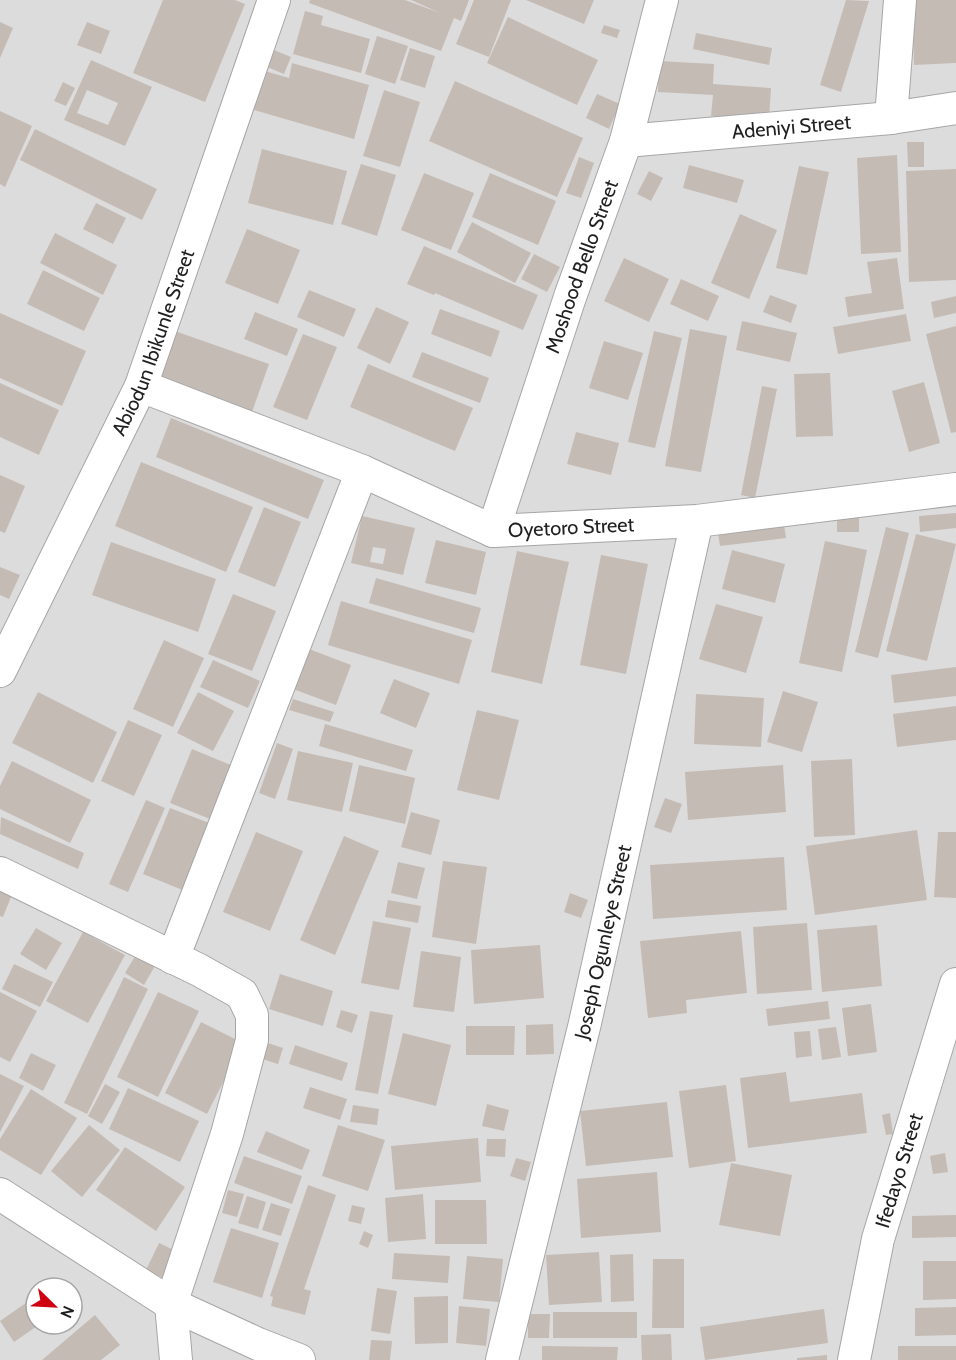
<svg xmlns="http://www.w3.org/2000/svg" width="956" height="1360" font-family="Cabin,sans-serif">
  <style>
    .residential { fill: #dddcdc; fill-rule: evenodd }
    .building { fill: #c5bbb5; fill-rule: evenodd }
    .lines { fill: none; stroke-linecap: round; stroke-linejoin: round }
    .minor-casing { stroke: #a6a6a6; stroke-width: 34 }
    .minor { stroke: #fff; stroke-width: 32 }
    .labels { text-anchor: middle; dominant-baseline: central; stroke-width: 4.5; stroke-linejoin: round; paint-order: stroke }
    .street-label { font-size: 20px; fill: #1f1f1f; stroke: #fff }
  </style>
  <rect width="100%" height="100%" fill="#f0ece6"/>
  <!-- residential -->
  <path class="residential" d="M0,0h956v1360h-956zM36,1288h36v36h-36z"/>
  <!-- building -->
  <g class="building">
    <polygon points="163,0 235,0 245,4 205,102 133,73"/>
    <polygon points="310,0 405,0 440,13 411,0 469,0 461,21 454,18 441,51 309,3"/>
    <polygon points="474,0 511,0 489,57 456,44"/>
    <polygon points="526,0 594,0 584,24"/>
    <polygon points="846,0 869,1 841,92 820,85"/>
    <polygon points="912,0 956,0 956,63 914,65"/>
    <polygon points="305,11 323,16 321,25 370,39 361,73 293,54"/>
    <polygon points="508,17 598,60 577,105 487,63"/>
    <polygon points="0,22 13,28 0,58"/>
    <polygon points="87,22 110,31 101,54 77,45"/>
    <polygon points="604,25 620,30 617,38 601,33"/>
    <polygon points="696,33 772,48 769,65 693,49"/>
    <polygon points="377,36 408,46 395,84 365,74"/>
    <polygon points="410,48 435,56 425,88 400,80"/>
    <polygon points="274,50 291,57 284,74 267,67"/>
    <path d="M91,60l61,27 -27,59 -61,-26zM87,90l31,13 -10,22 -31,-12z"/>
    <polygon points="659,61 714,64 713,84 771,88 769,119 711,116 713,95 658,92"/>
    <polygon points="292,63 369,85 354,139 254,110 265,71 289,78"/>
    <polygon points="455,81 583,138 557,197 429,141"/>
    <polygon points="63,82 75,88 66,106 54,101"/>
    <polygon points="384,90 420,102 400,167 363,156"/>
    <polygon points="597,94 620,104 609,129 586,118"/>
    <polygon points="0,111 32,126 5,187 0,184"/>
    <polygon points="35,129 157,189 142,220 20,160"/>
    <polygon points="907,142 924,142 924,167 908,167"/>
    <polygon points="262,149 347,171 333,225 248,203"/>
    <polygon points="897,155 901,252 861,254 857,158"/>
    <polygon points="579,157 594,163 581,198 566,193"/>
    <polygon points="361,164 396,175 377,236 341,224"/>
    <polygon points="689,165 744,180 737,203 683,188"/>
    <polygon points="799,166 829,172 807,275 776,268"/>
    <polygon points="956,169 956,280 909,282 906,171"/>
    <polygon points="649,171 663,178 651,201 637,194"/>
    <polygon points="424,173 474,193 451,250 401,230"/>
    <polygon points="490,173 556,201 538,245 472,217"/>
    <polygon points="96,203 126,218 113,244 83,229"/>
    <polygon points="740,214 777,230 749,299 711,283"/>
    <polygon points="472,222 531,253 515,283 457,252"/>
    <polygon points="247,229 300,250 278,304 225,283"/>
    <polygon points="55,233 117,265 103,295 40,263"/>
    <polygon points="424,246 538,295 523,330 435,293 434,295 407,284"/>
    <polygon points="534,254 560,267 547,292 521,279"/>
    <polygon points="624,258 669,279 649,322 604,301"/>
    <polygon points="897,258 904,309 848,317 845,297 872,293 867,262"/>
    <polygon points="43,270 100,298 84,331 27,304"/>
    <polygon points="681,279 719,296 708,321 670,304"/>
    <polygon points="309,290 356,309 344,337 297,317"/>
    <polygon points="770,295 797,305 791,323 763,312"/>
    <polygon points="956,296 956,313 934,318 931,302"/>
    <polygon points="376,307 409,322 390,364 357,348"/>
    <polygon points="440,309 500,331 491,357 431,334"/>
    <polygon points="255,312 298,329 287,356 244,339"/>
    <polygon points="0,313 86,351 62,406 0,378"/>
    <polygon points="906,314 911,341 838,354 833,327"/>
    <polygon points="742,321 797,333 790,362 736,350"/>
    <polygon points="956,326 956,432 951,433 926,334"/>
    <polygon points="690,329 727,336 701,472 665,466"/>
    <polygon points="172,330 269,364 252,412 155,378"/>
    <polygon points="654,331 682,338 655,448 628,442"/>
    <polygon points="303,334 337,347 307,420 273,407"/>
    <polygon points="604,341 643,353 628,400 589,388"/>
    <polygon points="422,352 489,378 480,403 412,377"/>
    <polygon points="368,364 473,408 455,451 350,407"/>
    <polygon points="830,373 833,436 796,437 794,374"/>
    <polygon points="924,382 940,443 909,452 892,391"/>
    <polygon points="0,383 59,410 39,455 0,437"/>
    <polygon points="762,386 777,389 755,498 741,495"/>
    <polygon points="171,418 324,480 308,519 156,457"/>
    <polygon points="576,432 619,443 611,475 567,464"/>
    <polygon points="141,462 253,507 226,572 115,526"/>
    <polygon points="0,475 25,486 5,533 0,531"/>
    <polygon points="264,507 301,522 275,587 238,572"/>
    <polygon points="956,513 956,528 920,532 919,516"/>
    <polygon points="837,515 859,516 859,532 837,532"/>
    <path d="M362,516l53,12 -12,47 -52,-12zM373,547l13,2 -3,15 -13,-2z"/>
    <polygon points="783,518 786,538 720,546 717,527"/>
    <polygon points="886,527 909,533 878,658 855,652"/>
    <polygon points="916,534 956,544 927,661 886,651"/>
    <polygon points="436,540 486,552 476,595 425,583"/>
    <polygon points="825,541 867,550 842,672 799,663"/>
    <polygon points="111,542 216,579 198,632 92,595"/>
    <polygon points="732,550 785,564 775,603 722,589"/>
    <polygon points="517,551 569,562 542,684 491,672"/>
    <polygon points="601,555 648,564 626,674 580,665"/>
    <polygon points="0,567 20,575 9,599 0,595"/>
    <polygon points="376,578 481,608 474,633 369,603"/>
    <polygon points="233,594 276,611 252,671 208,654"/>
    <polygon points="341,601 472,640 459,684 328,645"/>
    <polygon points="716,604 763,617 746,673 699,659"/>
    <polygon points="164,640 204,658 173,727 133,709"/>
    <polygon points="309,649 351,665 336,705 293,689"/>
    <polygon points="213,660 260,681 248,708 200,687"/>
    <polygon points="956,667 956,696 894,703 891,675"/>
    <polygon points="394,679 430,693 416,728 380,713"/>
    <polygon points="783,691 818,702 802,752 767,742"/>
    <polygon points="38,692 117,732 93,783 12,743"/>
    <polygon points="198,692 234,711 213,751 177,733"/>
    <polygon points="696,694 764,698 761,747 694,744"/>
    <polygon points="293,699 334,712 330,722 289,710"/>
    <polygon points="956,706 956,740 897,747 893,714"/>
    <polygon points="477,710 519,720 499,800 457,790"/>
    <polygon points="128,720 162,735 134,796 101,781"/>
    <polygon points="325,724 413,750 406,771 319,746"/>
    <polygon points="277,743 293,749 275,799 259,793"/>
    <polygon points="192,749 238,768 215,821 170,803"/>
    <polygon points="298,751 353,763 342,812 287,800"/>
    <polygon points="852,759 855,835 814,837 811,761"/>
    <polygon points="12,761 91,800 70,843 0,809 0,786"/>
    <polygon points="359,765 415,778 405,824 349,811"/>
    <polygon points="783,765 786,812 688,820 685,772"/>
    <polygon points="665,798 682,804 671,833 654,827"/>
    <polygon points="146,800 165,808 128,892 109,884"/>
    <polygon points="170,808 217,826 190,893 143,874"/>
    <polygon points="411,812 440,820 431,855 401,847"/>
    <polygon points="1,817 84,853 78,869 0,834"/>
    <polygon points="917,830 927,900 815,915 806,846"/>
    <polygon points="256,832 303,851 270,931 223,912"/>
    <polygon points="938,832 956,832 956,898 934,897"/>
    <polygon points="344,836 379,851 335,955 300,940"/>
    <polygon points="784,857 787,910 653,919 650,865"/>
    <polygon points="443,861 487,867 476,944 432,937"/>
    <polygon points="398,862 425,868 417,899 391,893"/>
    <polygon points="0,887 13,892 3,917 0,916"/>
    <polygon points="570,893 588,900 581,918 564,912"/>
    <polygon points="388,900 421,906 418,923 385,917"/>
    <polygon points="373,921 411,928 399,990 361,983"/>
    <polygon points="807,923 812,990 757,994 753,927"/>
    <polygon points="877,925 882,986 822,992 817,930"/>
    <polygon points="36,928 62,943 46,970 20,954"/>
    <polygon points="741,931 747,993 686,1000 687,1013 648,1018 640,941"/>
    <polygon points="83,932 125,955 88,1023 46,1001"/>
    <polygon points="540,945 544,998 474,1004 471,950"/>
    <polygon points="140,948 159,959 144,985 125,973"/>
    <polygon points="421,951 461,957 454,1012 413,1007"/>
    <polygon points="14,964 53,982 40,1007 2,989"/>
    <polygon points="280,974 333,991 323,1026 269,1009"/>
    <polygon points="124,977 148,989 87,1114 64,1103"/>
    <polygon points="0,992 37,1011 10,1062 0,1057"/>
    <polygon points="158,992 199,1011 158,1097 117,1077"/>
    <polygon points="828,1001 830,1019 768,1026 766,1009"/>
    <polygon points="871,1004 877,1052 848,1056 842,1008"/>
    <polygon points="341,1010 358,1015 352,1033 336,1027"/>
    <polygon points="370,1011 393,1015 378,1094 355,1090"/>
    <polygon points="201,1022 243,1043 207,1114 165,1093"/>
    <polygon points="553,1024 554,1054 526,1055 526,1025"/>
    <polygon points="466,1026 515,1026 514,1055 466,1055"/>
    <polygon points="836,1027 841,1057 822,1060 818,1029"/>
    <polygon points="810,1031 812,1056 796,1058 794,1032"/>
    <polygon points="403,1033 451,1045 436,1106 388,1094"/>
    <polygon points="262,1041 283,1048 278,1064 256,1057"/>
    <polygon points="295,1045 348,1063 342,1081 289,1064"/>
    <polygon points="31,1053 56,1065 43,1091 19,1078"/>
    <polygon points="786,1072 790,1102 862,1093 867,1133 748,1148 740,1078"/>
    <polygon points="0,1074 24,1086 0,1132"/>
    <polygon points="105,1084 120,1092 102,1124 88,1116"/>
    <polygon points="726,1085 736,1161 689,1168 679,1091"/>
    <polygon points="310,1087 347,1099 340,1120 303,1108"/>
    <polygon points="128,1088 199,1121 180,1162 109,1129"/>
    <polygon points="31,1089 77,1118 41,1175 0,1150 0,1139"/>
    <polygon points="667,1102 673,1157 586,1166 580,1111"/>
    <polygon points="487,1104 509,1110 504,1131 482,1126"/>
    <polygon points="353,1105 379,1109 377,1125 350,1122"/>
    <polygon points="890,1113 893,1134 886,1135 882,1115"/>
    <polygon points="89,1125 120,1150 82,1197 51,1171"/>
    <polygon points="338,1125 385,1140 368,1191 322,1176"/>
    <polygon points="266,1131 310,1150 302,1170 257,1152"/>
    <polygon points="478,1138 481,1182 395,1190 391,1146"/>
    <polygon points="487,1139 506,1139 505,1157 486,1156"/>
    <polygon points="125,1147 185,1187 156,1231 96,1190"/>
    <polygon points="945,1153 948,1172 933,1174 930,1156"/>
    <polygon points="244,1156 302,1176 292,1204 234,1183"/>
    <polygon points="516,1158 531,1162 525,1181 510,1176"/>
    <polygon points="731,1163 792,1175 780,1236 719,1225"/>
    <polygon points="657,1172 661,1232 581,1238 577,1179"/>
    <polygon points="308,1185 336,1195 304,1289 311,1291 305,1315 271,1306 273,1297 270,1296"/>
    <polygon points="228,1190 244,1194 237,1217 222,1213"/>
    <polygon points="423,1194 426,1239 388,1242 385,1198"/>
    <polygon points="247,1196 266,1202 258,1229 238,1223"/>
    <polygon points="435,1200 486,1200 487,1244 435,1244"/>
    <polygon points="271,1203 290,1209 281,1236 262,1230"/>
    <polygon points="352,1205 365,1208 361,1224 348,1221"/>
    <polygon points="956,1215 956,1237 912,1238 912,1216"/>
    <polygon points="231,1228 279,1243 262,1298 213,1282"/>
    <polygon points="364,1231 373,1235 368,1248 359,1244"/>
    <polygon points="159,1243 178,1252 166,1279 146,1270"/>
    <polygon points="599,1252 602,1302 549,1305 546,1255"/>
    <polygon points="394,1253 450,1256 448,1283 392,1279"/>
    <polygon points="633,1254 634,1301 611,1302 610,1255"/>
    <polygon points="467,1256 503,1259 499,1302 463,1299"/>
    <polygon points="653,1259 684,1259 684,1328 652,1328"/>
    <polygon points="923,1261 956,1261 956,1299 923,1300"/>
    <polygon points="377,1288 397,1291 390,1334 371,1331"/>
    <polygon points="36,1296 36,1324 40,1324 14,1342 0,1321"/>
    <polygon points="448,1296 448,1343 415,1344 414,1297"/>
    <polygon points="459,1306 490,1309 486,1346 456,1343"/>
    <polygon points="956,1307 956,1335 915,1336 915,1308"/>
    <polygon points="824,1309 828,1343 705,1360 700,1327"/>
    <rect x="553" y="1312" width="84" height="26"/>
    <polygon points="528,1314 550,1314 549,1338 528,1338"/>
    <polygon points="95,1315 120,1345 101,1360 42,1360"/>
    <polygon points="671,1334 672,1360 642,1360 641,1335"/>
    <polygon points="371,1340 392,1341 390,1360 369,1360"/>
    <polygon points="542,1346 618,1347 617,1360 542,1360"/>
    <rect x="898" y="1346" width="58" height="14"/>
    <polygon points="827,1355 827,1360 797,1360 797,1358"/>
  </g>
  <g class="lines">
    <!-- minor casing -->
    <g class="minor-casing">
      <g id="minor">
        <polyline points="891,118 900,0"/>
        <path id="s1" d="M626,141l265,-23 65,-10"/>
        <path id="s2" d="M141,386l221,85 131,60 204,-10 259,-32"/>
        <path id="s3" d="M493,531l77,-234 56,-156 36,-141"/>
        <path id="s4" d="M0,671l141,-285 133,-386"/>
        <polyline points="0,873 199,970 242,994 252,1015 252,1040 227,1134 171,1304 176,1360"/>
        <polyline points="173,958 362,471"/>
        <polyline points="0,1194 171,1304 258,1344 299,1360"/>
        <path id="s5" d="M502,1360l83,-337 112,-502"/>
        <path id="s6" d="M854,1360l24,-121 78,-255"/>
      </g>
    </g>
    <!-- minor -->
    <use href="#minor" class="minor"/>
  </g>
  <g class="labels">
    <!-- street labels -->
    <g class="street-label">
      <text stroke="none"><textPath href="#s1" startOffset="166">Adeniyi Street</textPath></text>
      <text stroke="none"><textPath href="#s3" startOffset="279">Moshood Bello Street</textPath></text>
      <text stroke="none"><textPath href="#s4" startOffset="363">Abiodun Ibikunle Street</textPath></text>
      <text stroke="none"><textPath href="#s2" startOffset="459">Oyetoro Street</textPath></text>
      <text stroke="none"><textPath href="#s5" startOffset="430">Joseph Ogunleye Street</textPath></text>
      <text stroke="none"><textPath href="#s6" startOffset="195">Ifedayo Street</textPath></text>
    </g>
  </g>
  <!-- north arrow -->
  <g transform="translate(54 1306) rotate(114)"><circle r="28" fill="#ffffff" stroke="#a5a5a5" stroke-width="1.5"/>
  <path d="M0-4.5L10 22L0 15L-10 22Z" fill="#cf000f"/>
  <text y="-9" font-size="16" font-weight="bold" text-anchor="middle" fill="#1f1f1f">N</text>
  </g>
</svg>
